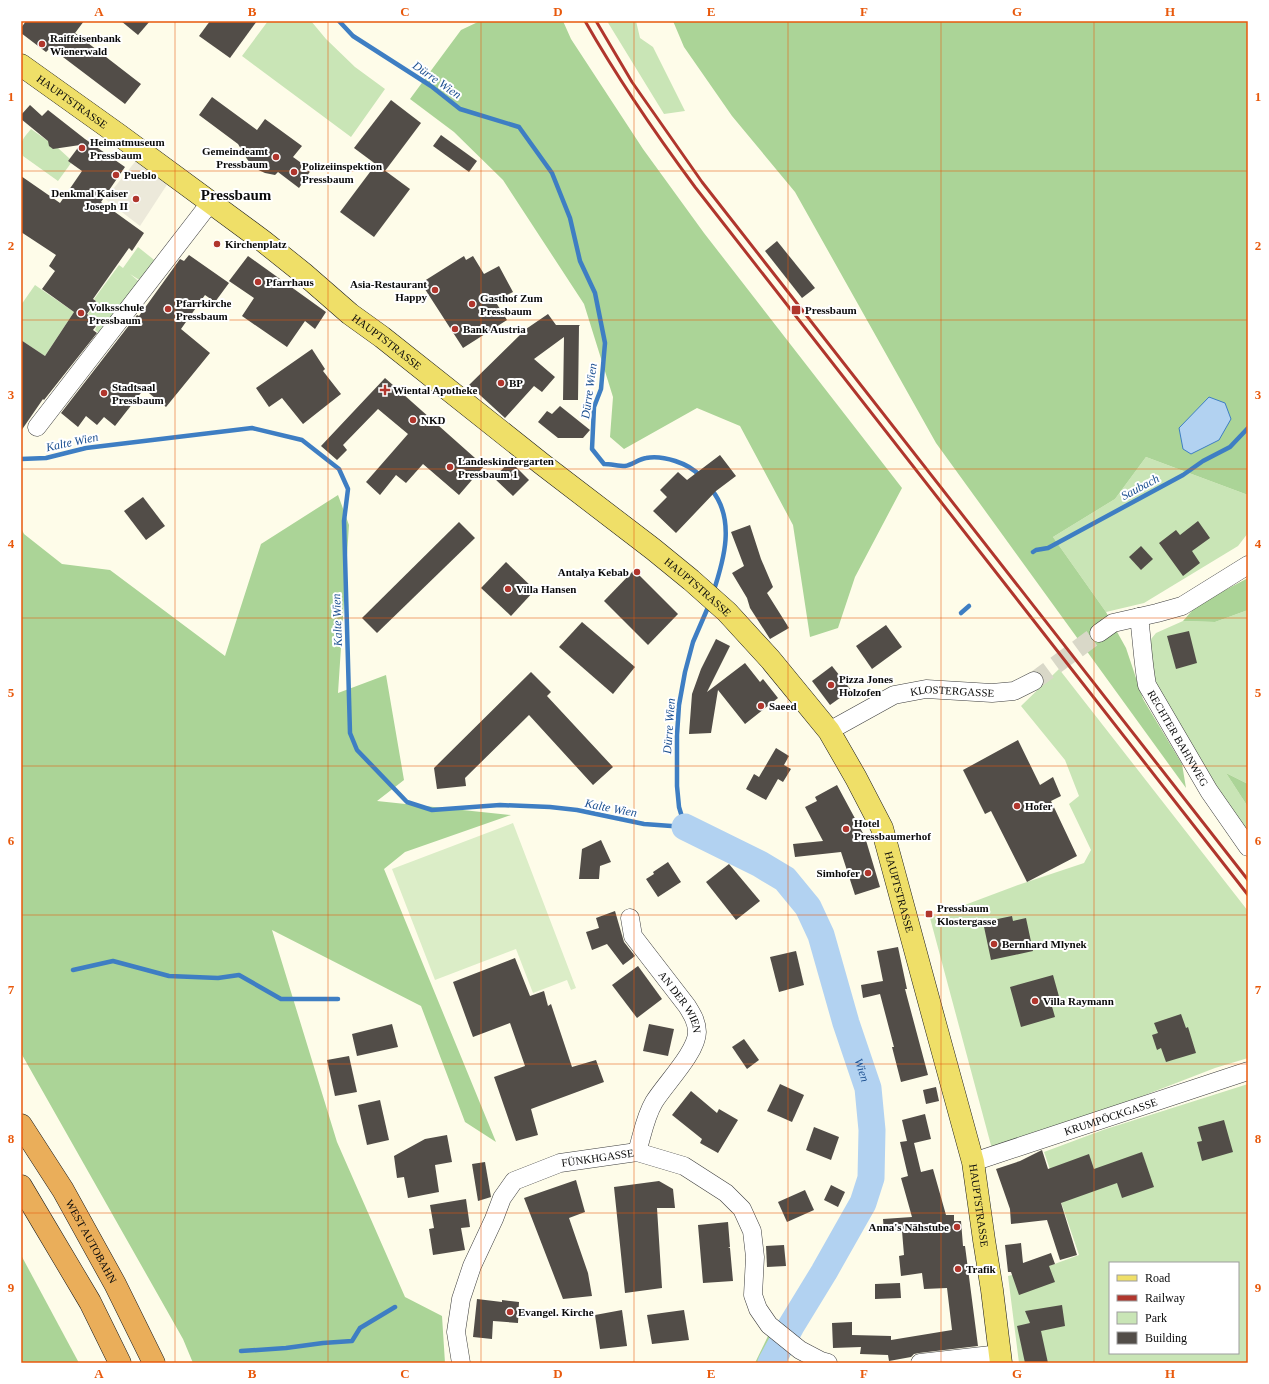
<svg xmlns="http://www.w3.org/2000/svg" width="1269" height="1384" font-family="Georgia,serif">
  <style>
    .green { fill: #c9e5b6; fill-rule: evenodd }
    .forest { fill: #abd497 }
    .pitch { fill: #dbedc7 }
    .plaza { fill: #ece9da }
    .water { fill: #b2d2f1; stroke: #3e7ec3 }
    .lines { fill: none; stroke-linecap: round; stroke-linejoin: round }
    .stream { stroke: #3e7ec3; stroke-width: 4.5 }
    .river { stroke: #b2d2f1; stroke-width: 27 }
    .building { fill: #524d48 }
    .minor-tunnel { stroke: #d9d8c8; stroke-width: 18; stroke-dasharray: 18 9; stroke-linecap: butt }
    .minor-casing { stroke: #3d3d3d; stroke-width: 19 }
    .major-casing { stroke: #1b1b1b; stroke-width: 23 }
    .highway-casing { stroke: #1b1b1b; stroke-width: 23 }
    .minor { stroke: #fff; stroke-width: 18 }
    .major { stroke: #efdf68; stroke-width: 22 }
    .highway { stroke: #eaae5a; stroke-width: 22 }
    .rail { stroke: #b0362d; stroke-width: 3 }
    .grid { fill: none; stroke: #e8590c; stroke-width: 1; stroke-opacity: 0.55 }
    .poi-dot { fill: #b0362d; stroke: #fff; stroke-width: 1.5 }
    .labels { text-anchor: middle; dominant-baseline: central; stroke-width: 4; stroke-linejoin: round; paint-order: stroke }
    .poi-label { font-size: 11px; font-weight: bold; fill: #0a0a0a; stroke: #fff; text-anchor: start }
    .street-label { font-size: 11px; fill: #0a0a0a; stroke: #fff }
    .water-label { font-size: 12px; font-style: italic; fill: #1d5192; stroke: #fff }
    .district-label { font-size: 15px; font-weight: bold; fill: #0a0a0a; stroke: #fff }
    .neatline { fill: none; stroke: #e8590c; stroke-width: 1.5 }
    .grid-label { font-size: 13px; text-anchor: middle; font-weight: bold; fill: #e8590c }
  </style>
  <rect width="100%" height="100%" fill="#fefce9"/>
  <!-- green -->
  <g class="green">
    <polygon points="268,21 311,21 326,39 355,67 385,89 351,137 242,56"/>
    <polygon points="607,21 636,21 640,38 653,47 685,111 664,114"/>
    <path d="M31,129l27,19 12,11 -2,2 3,2 -13,18 -35,-25c-5,-13 0,-17 8,-27z"/>
    <polygon points="138,247 158,263 144,283 130,274 142,284 102,336 95,330 99,321 88,314 96,301 94,299 119,265 123,268"/>
    <polygon points="35,285 74,312 45,356 21,340 21,305"/>
    <polygon points="1146,457 1248,495 1248,533 1238,546 1144,603 1106,612 1053,537 1115,499"/>
    <polygon points="1248,610 1248,784 1226,773 1248,807 1248,835 1217,789 1155,685 1147,644 1156,633 1183,621 1215,622"/>
    <polygon points="1059,669 1248,911 1248,1058 1215,1068 1101,1112 992,1149 930,918 1018,885 1084,863 1091,850 1069,804 1079,796 1065,760 1021,706"/>
    <path d="M1248,1084v279h-229l-11,-87 41,-10 30,-11 -35,-103 59,-22zM1110,1263h128v90h-128z"/>
  </g>
  <!-- forest -->
  <g class="forest">
    <polygon points="480,21 563,21 571,39 643,149 704,233 902,488 855,577 838,628 810,637 793,525 740,426 697,408 624,449 610,437 613,397 584,304 503,180 454,132 410,99 461,30"/>
    <polygon points="673,21 1248,21 1248,495 1146,457 1115,499 1053,537 1106,612 1126,648 1143,699 1182,764 1186,788 936,443 795,192 732,116 684,47"/>
    <polygon points="338,495 349,525 338,693 386,675 404,780 377,801 511,815 405,852 384,869 496,1142 465,1122 421,1006 272,930 337,1142 405,1297 442,1316 445,1363 193,1363 183,1339 21,1053 21,528 24,534 62,564 110,570 225,656 261,544"/>
    <polygon points="1248,578 1248,610 1215,622 1183,621 1197,605"/>
    <polygon points="1226,773 1248,784 1248,807"/>
    <polygon points="21,1255 79,1363 21,1363"/>
    <polygon points="768,1336 788,1348 782,1363 755,1363"/>
  </g>
  <!-- pitch -->
  <polygon class="pitch" points="513,823 576,988 571,990 567,980 533,993 516,949 435,980 392,869"/>
  <!-- plaza -->
  <polygon class="plaza" points="139,157 170,180 140,226 105,199"/>
  <!-- water -->
  <polygon class="water" points="1209,397 1225,403 1231,419 1219,440 1191,454 1183,449 1179,428"/>
  <g class="lines">
    <!-- stream -->
    <g class="stream">
      <path d="M339,21l14,15 78,50 29,23 59,18 33,46 18,45 10,43 15,32 10,50 -4,46 -7,18 -2,42 12,15c7,0 14,2 21,2 7,-1 14,-7 21,-8 17,-3 43,5 54,18"/>
      <polyline points="21,459 46,458 86,448 252,428 302,440 339,469 348,489 344,521 350,733 357,750 407,802 432,810 500,805 550,807 577,810 644,824 685,827 679,807 677,786 677,735 679,705 685,672 693,642 709,605"/>
      <path d="M711,489c25,30 13,71 2,104"/>
      <polyline points="1033,552 1036,550 1048,548 1183,475 1203,461 1230,447 1248,428"/>
      <polyline points="961,613 969,606"/>
      <polyline points="73,970 113,961 169,976 218,978 239,975 281,999 338,999"/>
      <polyline points="241,1351 286,1348 323,1343 352,1341 360,1328 395,1307"/>
    </g>
    <!-- river -->
    <path class="river" id="s1" d="M685,827l75,37 25,15 23,28 13,28 25,88 22,65 4,42 -1,48 -8,25 -39,69 -33,54 -20,37"/>
  </g>
  <!-- building -->
  <g class="building">
    <polygon points="26,21 84,21 75,33 141,84 125,104 59,54 58,56 49,49 46,52 21,33 21,28"/>
    <polygon points="121,21 150,21 138,35"/>
    <polygon points="210,21 257,21 230,58 199,36"/>
    <polygon points="212,97 257,130 265,119 302,146 293,157 311,170 299,188 278,172 275,175 265,173 254,168 247,159 238,144 199,115"/>
    <polygon points="391,100 421,123 385,171 354,148"/>
    <polygon points="30,105 42,116 48,110 85,139 125,167 101,202 144,233 132,251 129,248 93,299 96,301 87,314 99,322 93,330 97,333 44,400 43,399 21,431 21,340 45,356 74,312 42,289 55,271 49,266 56,255 21,232 21,176 60,203 82,171 68,161 80,145 53,149 49,146 48,141 21,119 21,115"/>
    <polygon points="441,135 477,161 469,172 433,146"/>
    <polygon points="376,164 410,189 374,237 340,212"/>
    <polygon points="777,241 815,288 802,298 765,251"/>
    <polygon points="189,255 229,283 215,302 205,295 181,329 210,353 166,407 144,389 115,426 104,417 97,425 86,416 78,427 61,413 137,315 139,316 180,259 184,261"/>
    <polygon points="248,256 326,312 315,329 305,321 287,347 242,316 254,298 229,281"/>
    <polygon points="464,256 466,260 473,256 484,274 499,266 513,292 495,301 507,320 463,348 421,283"/>
    <polygon points="548,314 556,325 580,325 579,326 578,400 563,400 564,337 534,359 555,377 542,392 534,386 505,418 469,385 526,329"/>
    <polygon points="312,349 325,369 323,371 341,394 303,424 282,398 269,407 256,388"/>
    <polygon points="385,378 484,466 459,495 423,464 406,483 396,475 380,495 366,482 408,434 378,409 343,445 347,450 337,460 321,446"/>
    <polygon points="560,406 590,430 583,438 558,438 538,422 547,411 552,414"/>
    <polygon points="720,455 736,476 716,491 676,533 653,511 667,497 660,490 678,472 687,480"/>
    <polygon points="510,461 529,480 513,496 494,478"/>
    <polygon points="143,497 165,526 146,540 124,511"/>
    <polygon points="1198,521 1210,538 1192,551 1200,563 1183,576 1159,543 1176,530 1180,535"/>
    <polygon points="459,522 475,538 377,633 362,618"/>
    <polygon points="750,525 761,559 773,587 767,593 789,628 770,639 750,608 747,598 732,573 744,566 731,532"/>
    <polygon points="1141,546 1153,559 1141,570 1129,557"/>
    <polygon points="506,562 535,590 511,616 481,588"/>
    <polygon points="634,570 678,614 648,645 604,601"/>
    <polygon points="582,622 635,667 613,694 559,647"/>
    <polygon points="886,625 902,647 872,669 856,646"/>
    <polygon points="1189,631 1197,663 1176,669 1167,636"/>
    <polygon points="716,639 730,646 707,692 745,663 760,682 763,679 778,698 745,724 718,690 711,733 689,734 692,694 701,669"/>
    <polygon points="832,666 851,690 830,705 812,681"/>
    <polygon points="531,672 551,692 547,696 613,767 593,785 529,715 465,778 466,786 437,789 434,768"/>
    <polygon points="1018,740 1040,785 1053,777 1061,796 1051,801 1077,856 1027,882 991,811 985,814 963,770"/>
    <polygon points="776,748 789,756 784,765 791,769 783,782 778,779 766,800 746,789 754,774 759,777"/>
    <polygon points="837,785 865,837 880,887 855,895 841,852 795,857 793,844 823,841 805,807 817,801 815,797"/>
    <polygon points="601,840 611,862 600,866 599,879 579,879 582,849"/>
    <polygon points="668,862 681,882 658,897 646,879 654,874 653,872"/>
    <polygon points="729,864 760,901 736,920 706,882"/>
    <polygon points="615,911 624,942 635,956 623,965 607,944 592,950 586,932 599,928 596,918"/>
    <polygon points="1012,916 1013,921 1026,918 1033,951 991,960 983,922"/>
    <polygon points="898,947 907,989 905,989 928,1075 901,1082 892,1047 894,1047 880,994 863,998 861,985 883,981 877,951"/>
    <polygon points="796,951 804,985 779,992 770,957"/>
    <polygon points="515,958 530,996 544,991 548,1006 551,1004 572,1067 596,1060 604,1082 531,1109 538,1135 516,1141 494,1077 525,1066 510,1023 473,1037 453,982"/>
    <polygon points="638,966 662,999 637,1018 612,985"/>
    <polygon points="1053,975 1060,1000 1051,1003 1055,1017 1021,1027 1010,987"/>
    <polygon points="1181,1014 1186,1028 1188,1027 1196,1053 1166,1062 1161,1048 1157,1050 1152,1035 1158,1033 1154,1023"/>
    <polygon points="392,1024 398,1047 357,1056 352,1034"/>
    <polygon points="649,1024 674,1029 668,1056 643,1051"/>
    <polygon points="744,1039 759,1060 747,1069 732,1047"/>
    <polygon points="349,1056 357,1092 335,1096 327,1060"/>
    <polygon points="780,1084 804,1095 792,1122 767,1111"/>
    <polygon points="936,1087 939,1101 926,1104 923,1090"/>
    <polygon points="691,1091 717,1113 719,1109 738,1120 718,1153 700,1143 702,1139 672,1115"/>
    <polygon points="380,1100 389,1140 367,1145 358,1105"/>
    <polygon points="925,1114 931,1139 914,1143 921,1172 933,1169 946,1215 954,1215 954,1221 961,1221 963,1246 965,1246 978,1346 919,1353 914,1354 911,1357 889,1361 888,1355 860,1354 861,1347 833,1348 832,1323 852,1322 852,1335 891,1336 891,1340 952,1330 947,1288 924,1289 922,1273 901,1276 899,1256 904,1255 902,1231 884,1232 883,1219 912,1217 901,1178 908,1176 900,1142 907,1141 902,1120"/>
    <polygon points="1224,1120 1233,1152 1202,1161 1197,1142 1202,1141 1198,1127"/>
    <polygon points="814,1127 839,1137 831,1160 806,1150"/>
    <polygon points="447,1135 452,1162 435,1165 439,1192 408,1198 404,1177 397,1178 394,1156 425,1139"/>
    <polygon points="1042,1150 1048,1169 1089,1154 1094,1169 1142,1152 1154,1187 1122,1198 1117,1183 1061,1203 1077,1255 1060,1260 1047,1220 1011,1224 1010,1209 996,1169 1020,1161"/>
    <polygon points="485,1162 491,1197 478,1201 472,1164"/>
    <polygon points="576,1180 585,1212 569,1218 588,1273 592,1296 563,1299 524,1198"/>
    <polygon points="659,1181 673,1189 675,1208 657,1208 662,1288 625,1293 614,1187"/>
    <polygon points="831,1185 845,1192 838,1207 824,1200"/>
    <polygon points="805,1190 814,1210 787,1222 778,1202"/>
    <polygon points="466,1199 470,1227 461,1228 465,1250 433,1255 429,1229 434,1228 430,1205"/>
    <polygon points="728,1222 730,1247 728,1248 730,1248 733,1281 703,1283 698,1225"/>
    <polygon points="1021,1243 1023,1263 1051,1253 1055,1264 1049,1266 1055,1282 1019,1295 1011,1272 1008,1272 1005,1245"/>
    <polygon points="784,1245 786,1266 767,1267 766,1246"/>
    <polygon points="900,1283 901,1298 875,1299 875,1284"/>
    <polygon points="477,1299 502,1302 502,1300 519,1302 518,1323 493,1321 492,1339 473,1337"/>
    <polygon points="1062,1305 1065,1326 1041,1331 1048,1363 1025,1363 1017,1326 1030,1323 1025,1311"/>
    <polygon points="622,1310 627,1346 600,1349 595,1315"/>
    <polygon points="684,1310 689,1340 652,1344 647,1315"/>
  </g>
  <g class="lines">
    <!-- minor-tunnel -->
    <polyline class="minor-tunnel" points="1034,681 1099,633"/>
    <!-- minor casing -->
    <g class="minor-casing">
      <g id="minor">
        <polyline points="37,427 210,203"/>
        <path id="s2" d="M1139,617c3,23 4,46 8,68l62,106 39,56"/>
        <polyline points="1099,633 1113,623 1157,613 1182,606 1248,565"/>
        <path id="s3" d="M829,731l65,-36 32,-6 66,4 22,-2 20,-10"/>
        <path id="s4" d="M630,918l3,18 54,70c5,8 10,16 10,26 0,20 -32,52 -43,70 -9,15 -12,34 -17,50"/>
        <path id="s5" d="M973,1162l275,-91"/>
        <path id="s6" d="M461,1363l-5,-31 5,-33 11,-33 22,-47 8,-21 12,-17 46,-18 77,-11 47,14 42,27 16,16 10,22 3,26 -2,38 5,14 11,16 31,25 21,11 7,2"/>
        <polyline points="920,1363 1000,1354"/>
      </g>
    </g>
    <!-- major casing -->
    <g class="major-casing">
      <g id="major">
        <path id="s7" d="M21,65l98,70 144,106 40,32 47,41 32,23 160,127 111,85 38,31 36,32 43,47 59,72 27,47 26,50 54,199 37,135 11,78 8,50 9,73"/>
      </g>
    </g>
    <!-- highway casing -->
    <g class="highway-casing">
      <g id="highway">
        <path id="s8" d="M21,1125l42,65 52,94 39,79"/>
        <polyline points="21,1186 90,1302 120,1363"/>
      </g>
    </g>
    <!-- minor -->
    <use href="#minor" class="minor"/>
    <!-- major -->
    <use href="#major" class="major"/>
    <!-- highway -->
    <use href="#highway" class="highway"/>
    <!-- rail -->
    <g class="rail">
      <path d="M585,21c33,58 70,112 110,166l553,708"/>
      <polyline points="596,21 632,82 702,182 1248,880"/>
    </g>
  </g>
  <!-- grid -->
  <path class="grid" d="M175,21v1342M328,21v1342M481,21v1342M634,21v1342M788,21v1342M941,21v1342M1094,21v1342M21,171h1227M21,320h1227M21,469h1227M21,618h1227M21,766h1227M21,915h1227M21,1064h1227M21,1213h1227"/>
  <!-- markers -->
  <g class="poi-dot">
    <circle cx="42" cy="44" r="4"/>
    <circle cx="82" cy="148" r="4"/>
    <circle cx="276" cy="157" r="4"/>
    <circle cx="294" cy="172" r="4"/>
    <circle cx="116" cy="175" r="4"/>
    <circle cx="136" cy="199" r="4"/>
    <circle cx="217" cy="244" r="4"/>
    <circle cx="258" cy="282" r="4"/>
    <circle cx="435" cy="290" r="4"/>
    <circle cx="472" cy="304" r="4"/>
    <circle cx="168" cy="309" r="4"/>
    <rect x="791" y="305" width="10" height="10" rx="2"/>
    <circle cx="81" cy="313" r="4"/>
    <circle cx="455" cy="329" r="4"/>
    <circle cx="501" cy="383" r="4"/>
    <path d="M383 384h4v4h4v4h-4v4h-4v-4h-4v-4h4z"/>
    <circle cx="104" cy="393" r="4"/>
    <circle cx="413" cy="420" r="4"/>
    <circle cx="450" cy="467" r="4"/>
    <circle cx="637" cy="572" r="4"/>
    <circle cx="508" cy="589" r="4"/>
    <circle cx="831" cy="685" r="4"/>
    <circle cx="761" cy="706" r="4"/>
    <circle cx="1017" cy="806" r="4"/>
    <circle cx="846" cy="829" r="4"/>
    <circle cx="868" cy="873" r="4"/>
    <rect x="925" y="910" width="8" height="8" rx="2"/>
    <circle cx="994" cy="944" r="4"/>
    <circle cx="1035" cy="1001" r="4"/>
    <circle cx="957" cy="1227" r="4"/>
    <circle cx="958" cy="1269" r="4"/>
    <circle cx="510" cy="1312" r="4"/>
  </g>
  <g class="labels">
    <!-- poi labels -->
    <g class="poi-label">
      <text x="50" y="38">Raiffeisenbank<tspan x="50" dy="13">Wienerwald</tspan></text>
      <text x="90" y="142">Heimatmuseum<tspan x="90" dy="13">Pressbaum</tspan></text>
      <text x="268" y="151" text-anchor="end">Gemeindeamt<tspan x="268" dy="13">Pressbaum</tspan></text>
      <text x="302" y="166">Polizeiinspektion<tspan x="302" dy="13">Pressbaum</tspan></text>
      <text x="124" y="175">Pueblo</text>
      <text x="128" y="193" text-anchor="end">Denkmal Kaiser<tspan x="128" dy="13">Joseph II</tspan></text>
      <text x="225" y="244">Kirchenplatz</text>
      <text x="266" y="282">Pfarrhaus</text>
      <text x="427" y="284" text-anchor="end">Asia-Restaurant<tspan x="427" dy="13">Happy</tspan></text>
      <text x="480" y="298">Gasthof Zum<tspan x="480" dy="13">Pressbaum</tspan></text>
      <text x="176" y="303">Pfarrkirche<tspan x="176" dy="13">Pressbaum</tspan></text>
      <text x="89" y="307">Volksschule<tspan x="89" dy="13">Pressbaum</tspan></text>
      <text x="805" y="310">Pressbaum</text>
      <text x="463" y="329">Bank Austria</text>
      <text x="509" y="383">BP</text>
      <text x="112" y="387">Stadtsaal<tspan x="112" dy="13">Pressbaum</tspan></text>
      <text x="393" y="390">Wiental Apotheke</text>
      <text x="421" y="420">NKD</text>
      <text x="458" y="461">Landeskindergarten<tspan x="458" dy="13">Pressbaum 1</tspan></text>
      <text x="629" y="572" text-anchor="end">Antalya Kebab</text>
      <text x="516" y="589">Villa Hansen</text>
      <text x="839" y="679">Pizza Jones<tspan x="839" dy="13">Holzofen</tspan></text>
      <text x="769" y="706">Saeed</text>
      <text x="1025" y="806">Hofer</text>
      <text x="854" y="823">Hotel<tspan x="854" dy="13">Pressbaumerhof</tspan></text>
      <text x="860" y="873" text-anchor="end">Simhofer</text>
      <text x="937" y="908">Pressbaum<tspan x="937" dy="13">Klostergasse</tspan></text>
      <text x="1002" y="944">Bernhard Mlynek</text>
      <text x="1043" y="1001">Villa Raymann</text>
      <text x="949" y="1227" text-anchor="end">Anna's Nähstube</text>
      <text x="966" y="1269">Trafik</text>
      <text x="518" y="1312">Evangel. Kirche</text>
    </g>
    <!-- street labels -->
    <g class="street-label">
      <text stroke="none"><textPath href="#s7" startOffset="63">HAUPTSTRASSE</textPath></text>
      <text stroke="none"><textPath href="#s7" startOffset="459">HAUPTSTRASSE</textPath></text>
      <text stroke="none"><textPath href="#s7" startOffset="855">HAUPTSTRASSE</textPath></text>
      <text stroke="none"><textPath href="#s3" startOffset="133">KLOSTERGASSE</textPath></text>
      <text stroke="none"><textPath href="#s2" startOffset="130">RECHTER BAHNWEG</textPath></text>
      <text stroke="none"><textPath href="#s7" startOffset="1227">HAUPTSTRASSE</textPath></text>
      <text stroke="none"><textPath href="#s4" startOffset="100">AN DER WIEN</textPath></text>
      <text stroke="none"><textPath href="#s5" startOffset="145">KRUMPÖCKGASSE</textPath></text>
      <text stroke="none"><textPath href="#s6" startOffset="282">FÜNKHGASSE</textPath></text>
      <text stroke="none"><textPath href="#s7" startOffset="1551">HAUPTSTRASSE</textPath></text>
      <text stroke="none"><textPath href="#s8" startOffset="136">WEST AUTOBAHN</textPath></text>
    </g>
    <!-- water labels -->
    <g class="water-label">
      <text transform="translate(437 80) rotate(35)">Dürre Wien</text>
      <text transform="translate(589 391) rotate(-82)">Dürre Wien</text>
      <text transform="translate(72 442) rotate(-12)">Kalte Wien</text>
      <text transform="translate(1140 487) rotate(-28)">Saubach</text>
      <text transform="translate(337 620) rotate(-92)">Kalte Wien</text>
      <text transform="translate(669 726) rotate(-86)">Dürre Wien</text>
      <text transform="translate(611 808) rotate(11)">Kalte Wien</text>
      <text stroke="none"><textPath href="#s1" startOffset="321">Wien</textPath></text>
    </g>
    <!-- district labels -->
    <g class="district-label">
      <text x="236" y="195">Pressbaum</text>
    </g>
  </g>
  <!-- border -->
  <rect width="1269" height="1384" fill="none" stroke="#ffffff" stroke-width="44"/>
  <!-- legend -->
  <rect x="1109" y="1262" width="130" height="92" fill="#ffffff" stroke="#9d9d9d"/>
  <rect x="1117" y="1275" width="20" height="6" fill="#efdf68" stroke="#9d9d9d"/>
  <text x="1145" y="1282" font-size="12" fill="#0a0a0a">Road</text>
  <rect x="1117" y="1295" width="20" height="6" fill="#b0362d" stroke="#9d9d9d"/>
  <text x="1145" y="1302" font-size="12" fill="#0a0a0a">Railway</text>
  <rect x="1117" y="1312" width="20" height="12" fill="#c9e5b6" stroke="#9d9d9d"/>
  <text x="1145" y="1322" font-size="12" fill="#0a0a0a">Park</text>
  <rect x="1117" y="1332" width="20" height="12" fill="#524d48" stroke="#9d9d9d"/>
  <text x="1145" y="1342" font-size="12" fill="#0a0a0a">Building</text>
  <rect x="22" y="22" width="1225" height="1340" class="neatline"/>
  <g class="grid-label">
    <text x="99" y="16">A</text>
    <text x="252" y="16">B</text>
    <text x="405" y="16">C</text>
    <text x="558" y="16">D</text>
    <text x="711" y="16">E</text>
    <text x="864" y="16">F</text>
    <text x="1017" y="16">G</text>
    <text x="1170" y="16">H</text>
    <text x="11" y="101">1</text>
    <text x="1258" y="101">1</text>
    <text x="11" y="250">2</text>
    <text x="1258" y="250">2</text>
    <text x="11" y="399">3</text>
    <text x="1258" y="399">3</text>
    <text x="11" y="548">4</text>
    <text x="1258" y="548">4</text>
    <text x="11" y="697">5</text>
    <text x="1258" y="697">5</text>
    <text x="11" y="845">6</text>
    <text x="1258" y="845">6</text>
    <text x="11" y="994">7</text>
    <text x="1258" y="994">7</text>
    <text x="11" y="1143">8</text>
    <text x="1258" y="1143">8</text>
    <text x="11" y="1292">9</text>
    <text x="1258" y="1292">9</text>
    <text x="99" y="1378">A</text>
    <text x="252" y="1378">B</text>
    <text x="405" y="1378">C</text>
    <text x="558" y="1378">D</text>
    <text x="711" y="1378">E</text>
    <text x="864" y="1378">F</text>
    <text x="1017" y="1378">G</text>
    <text x="1170" y="1378">H</text>
  </g>
</svg>
